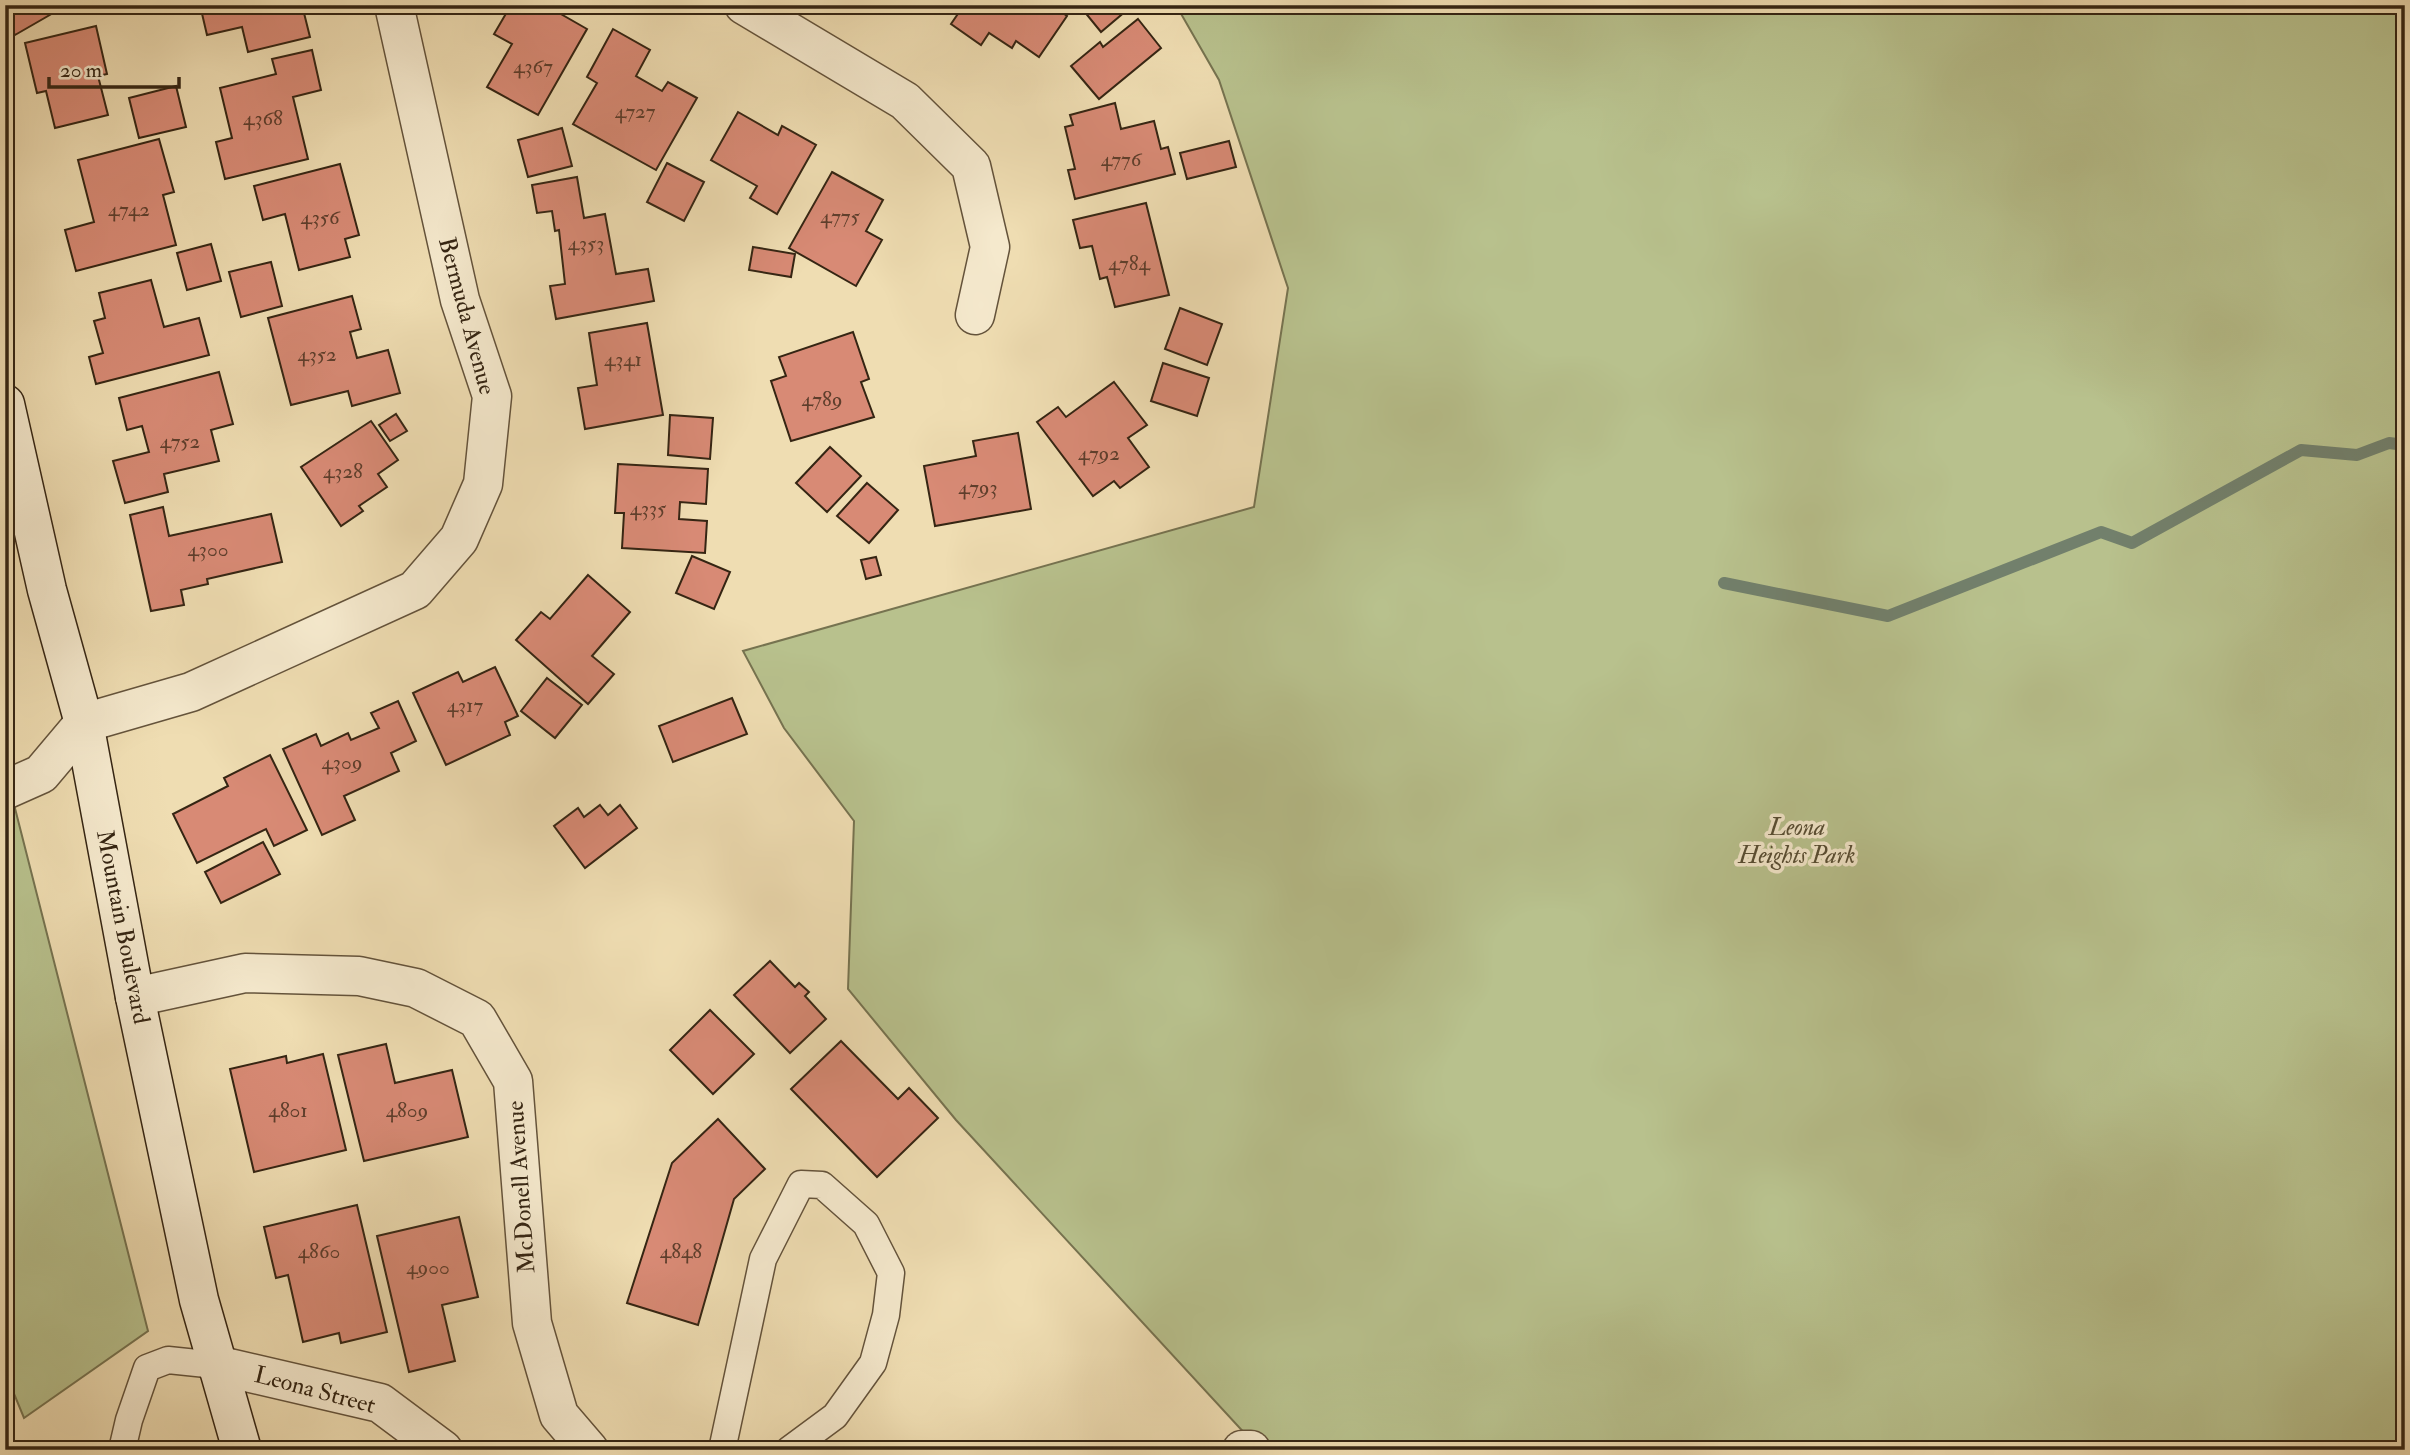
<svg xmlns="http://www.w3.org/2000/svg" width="2410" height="1455" font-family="'IM FELL Double Pica',serif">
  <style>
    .green { fill: #b8c18d; stroke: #767350; stroke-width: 2 }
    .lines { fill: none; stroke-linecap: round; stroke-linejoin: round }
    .stream { stroke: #72806c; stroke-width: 12 }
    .building { fill: #d88a75; stroke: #352513; stroke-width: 2 }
    .lane-casing { stroke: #64533b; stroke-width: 29 }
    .street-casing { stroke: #64533b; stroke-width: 41 }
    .secondary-casing { stroke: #352513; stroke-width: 41 }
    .lane { stroke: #f5e9cd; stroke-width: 26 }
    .street { stroke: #f5e9cd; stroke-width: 38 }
    .secondary { stroke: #f5e9cd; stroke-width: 38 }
    .labels { text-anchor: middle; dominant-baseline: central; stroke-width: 7; stroke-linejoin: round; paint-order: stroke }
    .number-label { font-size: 21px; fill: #5e3e2c }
    .street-label { font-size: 24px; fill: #352513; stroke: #f5e9cd }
    .park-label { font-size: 24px; font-style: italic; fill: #564c32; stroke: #f5e9cd }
  </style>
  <rect width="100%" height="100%" fill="#efddb2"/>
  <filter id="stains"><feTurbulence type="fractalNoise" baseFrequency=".00286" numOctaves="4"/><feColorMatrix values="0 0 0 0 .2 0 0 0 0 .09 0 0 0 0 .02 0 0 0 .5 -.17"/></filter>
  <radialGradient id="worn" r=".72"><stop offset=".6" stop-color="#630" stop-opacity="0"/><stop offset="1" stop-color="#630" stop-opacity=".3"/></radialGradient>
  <!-- green -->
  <g class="green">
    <polygon points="1176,5 2405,5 2405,1450 1260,1450 956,1120 848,989 854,821 784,728 743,651 1254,507 1288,288 1219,80"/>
    <polygon points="5,769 148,1331 24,1418 5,1372"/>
  </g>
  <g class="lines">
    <!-- stream -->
    <polyline class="stream" points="1724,583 1888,616 2101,532 2132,543 2301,450 2357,455 2389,443 2405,445"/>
  </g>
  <!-- building -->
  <g class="building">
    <polygon points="5,5 67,5 15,35 5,17"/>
    <polygon points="200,5 302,5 310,37 248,52 242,27 207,35"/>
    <polygon points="511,5 545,5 587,29 538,115 487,87 512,44 494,34"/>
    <polygon points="964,5 1052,5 1067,16 1039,57 1016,41 1012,48 989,33 981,45 951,24"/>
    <polygon points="1079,5 1133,5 1101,32"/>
    <polygon points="1138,19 1161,48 1099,99 1071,66 1100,42 1103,47"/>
    <polygon points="96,26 107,74 98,76 108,115 55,128 46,91 37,93 25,43"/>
    <polygon points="613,29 650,50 636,76 662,91 668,82 697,98 656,170 573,124 597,83 587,77"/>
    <polygon points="312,50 321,90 293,97 308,159 225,179 216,142 232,138 220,88 276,74 272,59"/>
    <polygon points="176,86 186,127 139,138 129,98"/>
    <polygon points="1115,103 1121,129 1154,121 1161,149 1168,147 1175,174 1075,199 1068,170 1075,169 1065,127 1073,125 1070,115"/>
    <polygon points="738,112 778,135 782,126 816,145 777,214 750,198 757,186 711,160"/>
    <polygon points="562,128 572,166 528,177 518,140"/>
    <polygon points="159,139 174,192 163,195 176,245 76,271 65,230 94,222 78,160"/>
    <polygon points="1229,141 1236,167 1187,179 1180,153"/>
    <polygon points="667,163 704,182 684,221 647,202"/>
    <polygon points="340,164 359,235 345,239 350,257 299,270 285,214 263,220 254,186"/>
    <polygon points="832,172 883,200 866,231 882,240 856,286 789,248"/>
    <polygon points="577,177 584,218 605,214 616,274 648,269 654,301 556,319 550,286 565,284 559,230 555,231 552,211 537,213 532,185"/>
    <polygon points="1146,203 1169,295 1115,307 1107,277 1100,279 1092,246 1080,248 1073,220"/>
    <polygon points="211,244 221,281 187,290 177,253"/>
    <polygon points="753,247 795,254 791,277 749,270"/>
    <polygon points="271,262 282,306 241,317 229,272"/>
    <polygon points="151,280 164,327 199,318 209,355 96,384 89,357 103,353 94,321 105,318 99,293"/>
    <polygon points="352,296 361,329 350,332 357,358 388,350 400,393 352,406 348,391 291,405 268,318"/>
    <polygon points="1180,308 1222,324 1207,365 1165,349"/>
    <polygon points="647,323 663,415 585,429 578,388 597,385 589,333"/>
    <polygon points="853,332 869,379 861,382 874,417 791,441 771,381 786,376 779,357"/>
    <polygon points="1163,363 1209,378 1197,416 1151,401"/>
    <polygon points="219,372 233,424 211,430 219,461 164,474 168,492 125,503 113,461 149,452 142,426 127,430 119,398"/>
    <polygon points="1114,382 1147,425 1128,438 1149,467 1120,488 1114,481 1093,496 1037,422 1058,407 1066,417"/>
    <polygon points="396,414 407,431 390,441 379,425"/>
    <polygon points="670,415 713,418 710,459 668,455"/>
    <polygon points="371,421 398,460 378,474 387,487 359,506 363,511 341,526 301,467"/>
    <polygon points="1018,433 1031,509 935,526 924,466 976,456 973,441"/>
    <polygon points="830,447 861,476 827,512 796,483"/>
    <polygon points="618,464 708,469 706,504 680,502 679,519 707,521 705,553 622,548 624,513 615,513"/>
    <polygon points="867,483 898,510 869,543 837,516"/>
    <polygon points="163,507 169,536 271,514 282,562 207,579 208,584 181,590 184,605 151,611 130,515"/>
    <polygon points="692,556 730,572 714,609 676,593"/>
    <polygon points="876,557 881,575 866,579 861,560"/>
    <polygon points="588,575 630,612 592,656 614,674 588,704 516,640 541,612 550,619"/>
    <polygon points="495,667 518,716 505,722 510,735 446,765 413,693 458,672 463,682"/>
    <polygon points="547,678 582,705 555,738 521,711"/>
    <polygon points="732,698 747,734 673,762 659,726"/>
    <polygon points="398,701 416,741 391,753 399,771 344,796 355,820 322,835 283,749 316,734 321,746 348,733 351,740 379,728 371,713"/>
    <polygon points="270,755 307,830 274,846 266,829 197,863 173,814 228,786 224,778"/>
    <polygon points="600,805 608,815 620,805 637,828 585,868 554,826 578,808 584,817"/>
    <polygon points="263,842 280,874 221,903 205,872"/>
    <polygon points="770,961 795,987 799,983 809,992 805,996 826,1019 790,1053 734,995"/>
    <polygon points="710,1010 754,1054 713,1094 670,1050"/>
    <polygon points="841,1041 898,1099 909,1088 938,1118 877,1177 791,1089"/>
    <polygon points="386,1044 395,1083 452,1070 468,1137 364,1161 338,1055"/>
    <polygon points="323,1054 346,1150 254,1172 230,1069 286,1056 287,1063"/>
    <polygon points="718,1119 765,1169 734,1199 698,1325 627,1303 672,1163"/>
    <polygon points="357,1205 387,1332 341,1343 339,1333 303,1342 288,1275 276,1278 264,1227"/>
    <polygon points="459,1217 478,1297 442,1305 455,1361 409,1372 377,1236"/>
  </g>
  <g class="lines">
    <!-- lane casing -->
    <g class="lane-casing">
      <g id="lane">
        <polyline points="122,1450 129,1420 147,1368 168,1360 216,1365"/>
        <polyline points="722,1450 763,1259 801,1184 822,1185 866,1224 891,1273 886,1315 873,1363 835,1416 789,1450"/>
      </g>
    </g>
    <!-- street casing -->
    <g class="street-casing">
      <g id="street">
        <polyline points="744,5 905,101 971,166 990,247 975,315"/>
        <polyline points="5,790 41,774 84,723 191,692 415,590 459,539 483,484 492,396 460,300 394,5"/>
        <polyline points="135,997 245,973 359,976 416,988 477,1019 513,1081 532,1323 559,1415 589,1450"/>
        <polyline points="216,1365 380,1403 443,1450"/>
        <polyline points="1242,1450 1251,1450"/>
      </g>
    </g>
    <!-- secondary casing -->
    <g class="secondary-casing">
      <polyline id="secondary" points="5,404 47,590 84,723 135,997 199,1300 242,1450"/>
    </g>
    <!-- lane -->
    <use href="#lane" class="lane"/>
    <!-- street -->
    <use href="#street" class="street"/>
    <!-- secondary -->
    <use href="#secondary" class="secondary"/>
  </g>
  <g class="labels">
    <!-- number labels -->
    <g class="number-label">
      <text x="533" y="66">4367</text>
      <text x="635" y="111">4727</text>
      <text x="263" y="118">4368</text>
      <text x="1121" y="159">4776</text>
      <text x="129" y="209">4742</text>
      <text x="840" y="216">4775</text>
      <text x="320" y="217">4356</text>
      <text x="586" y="243">4353</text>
      <text x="1129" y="263">4784</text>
      <text x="317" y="354">4352</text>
      <text x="623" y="359">4341</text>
      <text x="822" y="399">4789</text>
      <text x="180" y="441">4752</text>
      <text x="1099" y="453">4792</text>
      <text x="343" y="471">4328</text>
      <text x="978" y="487">4793</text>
      <text x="648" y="508">4335</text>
      <text x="208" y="549">4300</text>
      <text x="465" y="705">4317</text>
      <text x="342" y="762">4309</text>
      <text x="288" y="1110">4801</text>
      <text x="407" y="1110">4809</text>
      <text x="319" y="1251">4860</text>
      <text x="681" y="1251">4848</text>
      <text x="428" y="1267">4900</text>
    </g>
    <!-- street labels -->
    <g class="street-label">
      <text transform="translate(467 316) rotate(75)">Bermuda Avenue</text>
      <text transform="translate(123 927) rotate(79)">Mountain Boulevard</text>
      <text transform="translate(521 1187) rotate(-94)">McDonell Avenue</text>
      <text transform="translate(315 1390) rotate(15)">Leona Street</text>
    </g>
    <!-- park labels -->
    <g class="park-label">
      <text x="1797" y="827">Leona<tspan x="1797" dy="28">Heights Park</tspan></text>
    </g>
  </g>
  <!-- margin -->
  <rect width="2410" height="1455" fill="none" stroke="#efddb2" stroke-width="28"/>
  <rect x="7" y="7" width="2396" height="1441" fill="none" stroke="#352513" stroke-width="3.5"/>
  <rect x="14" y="14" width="2382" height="1427" fill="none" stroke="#352513" stroke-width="2"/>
  <!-- scale -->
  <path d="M49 77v10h130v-10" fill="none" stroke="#352513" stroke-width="3.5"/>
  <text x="60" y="77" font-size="21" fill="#352513" stroke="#f5e9cd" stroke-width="5" paint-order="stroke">20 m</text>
  <rect width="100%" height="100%" filter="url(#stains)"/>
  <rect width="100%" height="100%" fill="url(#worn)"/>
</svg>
